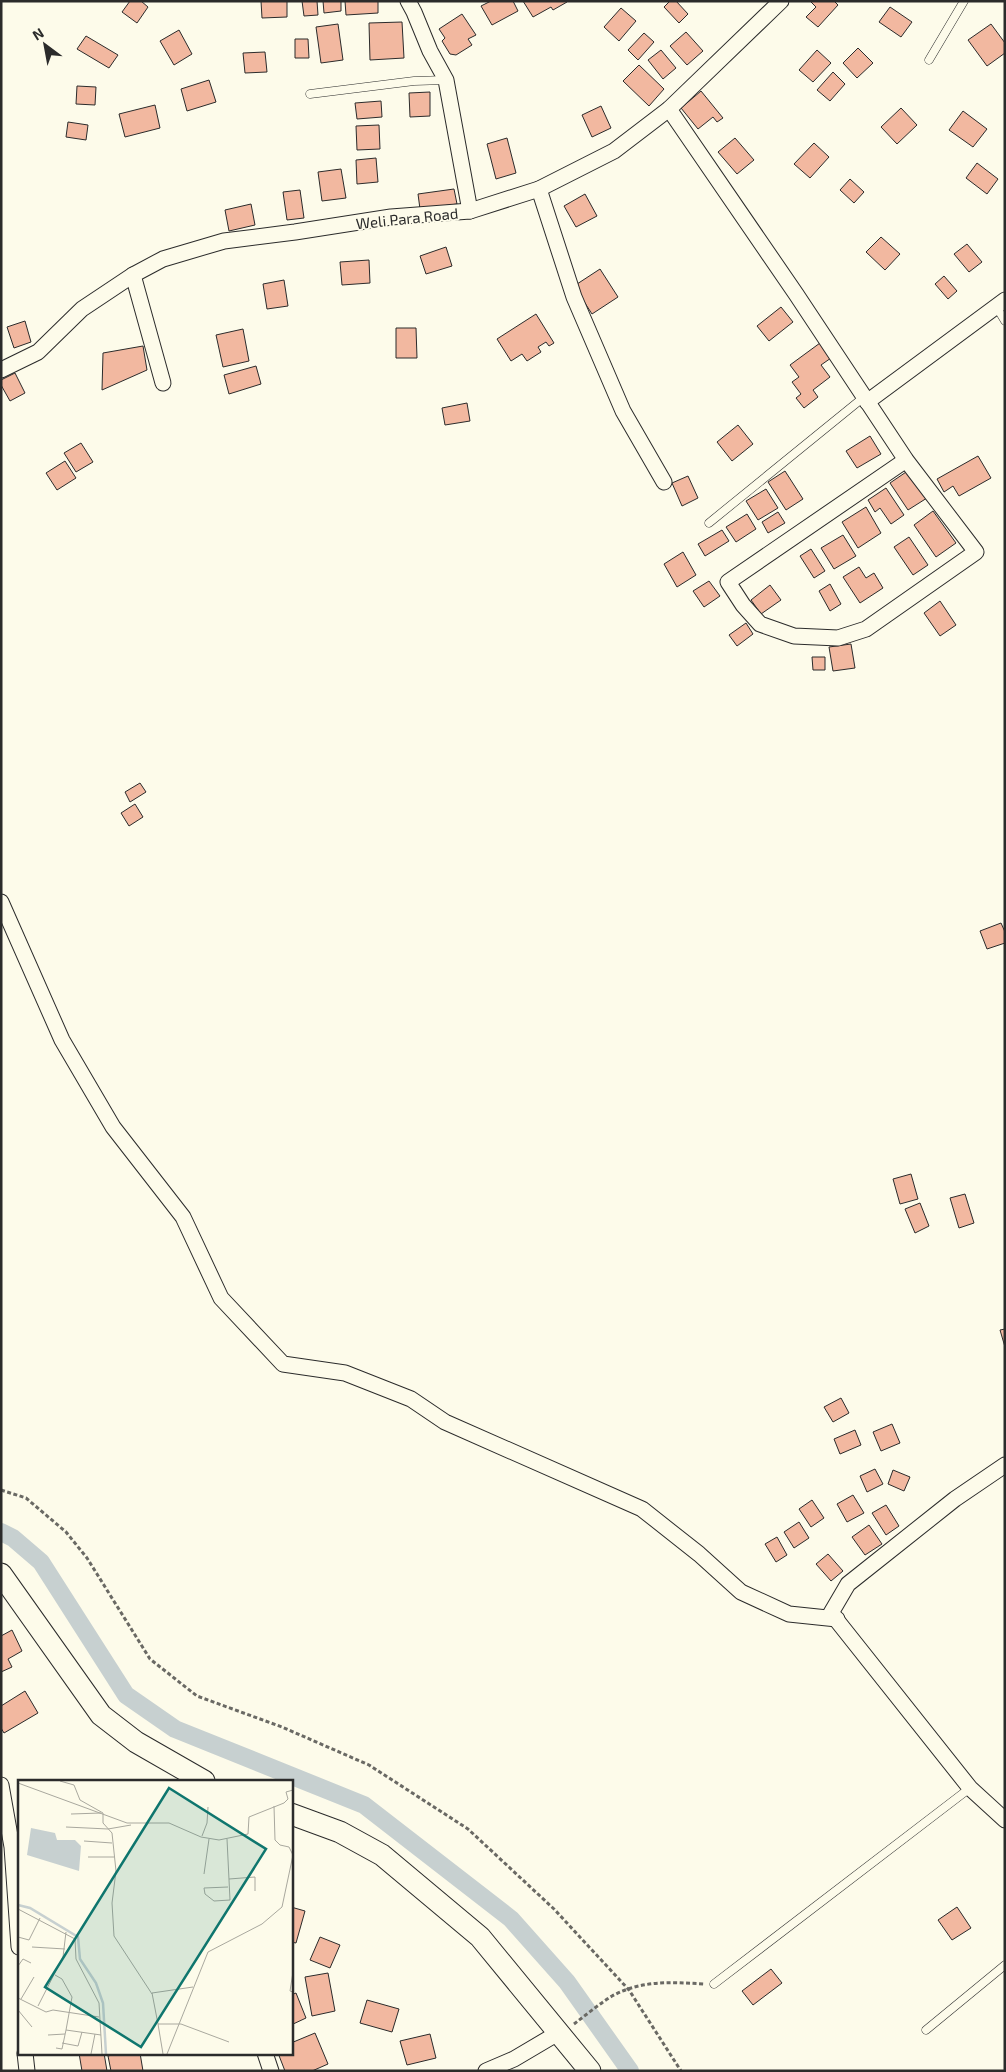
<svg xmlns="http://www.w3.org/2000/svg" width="1006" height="2072" font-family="'Exo 2',sans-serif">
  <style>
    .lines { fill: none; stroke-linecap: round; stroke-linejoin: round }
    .canal { stroke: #c7d0d0; stroke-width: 18 }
    .building { fill: #f2b8a0; stroke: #2b2b2b }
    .service-casing { stroke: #2b2b2b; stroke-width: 9 }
    .minor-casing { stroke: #2b2b2b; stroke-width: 17 }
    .secondary-casing { stroke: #2b2b2b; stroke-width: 23 }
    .path { stroke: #6a6964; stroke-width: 3; stroke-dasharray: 4 2.5; stroke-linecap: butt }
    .service { stroke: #fdfbea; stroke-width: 8 }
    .minor { stroke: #fdfbea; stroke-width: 15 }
    .secondary { stroke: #fdfbea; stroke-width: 21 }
    .labels { text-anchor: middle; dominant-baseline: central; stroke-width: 4; stroke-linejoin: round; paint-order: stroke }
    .street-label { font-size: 15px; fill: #2b2b2b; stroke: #fdfbea }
    .inset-river { fill: none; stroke: #c7d0d0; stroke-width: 2.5 }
    .inset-road { fill: none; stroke: #a9a89e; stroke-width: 1 }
    .view { fill: #0f766e; fill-opacity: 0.15; stroke: #0f766e; stroke-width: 2.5 }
    .inset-edge { fill: none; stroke: #2b2b2b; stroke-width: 2.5 }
  </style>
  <rect width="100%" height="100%" fill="#fdfbea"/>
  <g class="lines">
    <!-- canal -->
    <polyline class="canal" points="1,1532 13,1538 41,1562 126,1695 175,1729 364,1805 511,1919 567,1982 630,2071"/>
  </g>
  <!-- building -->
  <g class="building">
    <polygon points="130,1 141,1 148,7 137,23 122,12"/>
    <polygon points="261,1 287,1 287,17 262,18"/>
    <polygon points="302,1 317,1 318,15 304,16"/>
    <polygon points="323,1 341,1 341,11 324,13"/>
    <polygon points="345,1 378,1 378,13 346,15"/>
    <polygon points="491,1 513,1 518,11 492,25 481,6"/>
    <polygon points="523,1 567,1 567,2 553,10 551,7 533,17"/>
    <polygon points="670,1 676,1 688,14 679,23 664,7"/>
    <polygon points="812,1 834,1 838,5 818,27 806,17 816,7 811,2"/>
    <polygon points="890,7 912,22 901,37 879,22"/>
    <polygon points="621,8 636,21 619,41 604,27"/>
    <polygon points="462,14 476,35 468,39 472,45 456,55 450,54 442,41 445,38 439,29"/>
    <polygon points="402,22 404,58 370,60 369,23"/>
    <polygon points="338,24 343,60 321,63 316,27"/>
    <polygon points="991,24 1005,43 1005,53 987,66 968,40"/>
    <polygon points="179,30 192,54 174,65 160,41"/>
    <polygon points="686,32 703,51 687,65 670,46"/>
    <polygon points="644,33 654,42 638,60 628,50"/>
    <polygon points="86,36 118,55 109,68 77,49"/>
    <polygon points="295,39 308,39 309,58 295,58"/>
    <polygon points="858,48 873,63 857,78 843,63"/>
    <polygon points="661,50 676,68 663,79 648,60"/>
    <polygon points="817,50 831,63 813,82 799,70"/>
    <polygon points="265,52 267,72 245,73 243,53"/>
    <polygon points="639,65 664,89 649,106 623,81"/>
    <polygon points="833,72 845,84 830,101 817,90"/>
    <polygon points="209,80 216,102 187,111 181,89"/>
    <polygon points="77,86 96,87 95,105 76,104"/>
    <polygon points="701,91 723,118 717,122 713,117 698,129 681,108"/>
    <polygon points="430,92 430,116 410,117 409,93"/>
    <polygon points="381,101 382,117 357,119 355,103"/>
    <polygon points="155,105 160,128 125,137 119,114"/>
    <polygon points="601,106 611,128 592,137 582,115"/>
    <polygon points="901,108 917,125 897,144 881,127"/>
    <polygon points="963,111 987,129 973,147 949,130"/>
    <polygon points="68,122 88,125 86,140 66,137"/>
    <polygon points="379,125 380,149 357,150 356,126"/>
    <polygon points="507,138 516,173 496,179 487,144"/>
    <polygon points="735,138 754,160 737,174 718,152"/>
    <polygon points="814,143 829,157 810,178 794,164"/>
    <polygon points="376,158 378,182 357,184 356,160"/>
    <polygon points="977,163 998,179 987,194 966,178"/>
    <polygon points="341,169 346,198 322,201 318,172"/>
    <polygon points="850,179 864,192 854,203 840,190"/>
    <polygon points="454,189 457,204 420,209 418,194"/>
    <polygon points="300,190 304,218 287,220 283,192"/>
    <polygon points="585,194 597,216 576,227 564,206"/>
    <polygon points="251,204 255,225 229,231 225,210"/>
    <polygon points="881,237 900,254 885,270 866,252"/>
    <polygon points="967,244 982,262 969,272 954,254"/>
    <polygon points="446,247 452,266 426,274 420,256"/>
    <polygon points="369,260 370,283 342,285 340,262"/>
    <polygon points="600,269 618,297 592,314 574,286"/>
    <polygon points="944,276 957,291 948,299 935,284"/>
    <polygon points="284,280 288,306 267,309 263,284"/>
    <polygon points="781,307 793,322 769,341 757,326"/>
    <polygon points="536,314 554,343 549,346 546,342 538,347 541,352 527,361 522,354 511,361 497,339"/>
    <polygon points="25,321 31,342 14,348 7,327"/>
    <polygon points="396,328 416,328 417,358 396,358"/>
    <polygon points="243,329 249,361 223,367 216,335"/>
    <polygon points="820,343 831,358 821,365 830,377 813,390 818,397 804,408 796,398 801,394 792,382 799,377 790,365"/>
    <polygon points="143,346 147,370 102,390 103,353"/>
    <polygon points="256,366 261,384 229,394 224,375"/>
    <polygon points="15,373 25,393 10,401 1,385 1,380"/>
    <polygon points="467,403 470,421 445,425 442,408"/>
    <polygon points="738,425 753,444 732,461 717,442"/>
    <polygon points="870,436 881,454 857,468 846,451"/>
    <polygon points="81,443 93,462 76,472 64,453"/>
    <polygon points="978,456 991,478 959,496 953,486 944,492 937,479"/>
    <polygon points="65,461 76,478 57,490 46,473"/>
    <polygon points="909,470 927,498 908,510 890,483"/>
    <polygon points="785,471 803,499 786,510 768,482"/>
    <polygon points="688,476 698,498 682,506 672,483"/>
    <polygon points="886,488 904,515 891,524 880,508 875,512 868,500"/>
    <polygon points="766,489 778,508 758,520 746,501"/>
    <polygon points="866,507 881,533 858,548 842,522"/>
    <polygon points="933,511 956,543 936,557 914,525"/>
    <polygon points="778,512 785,523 768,533 762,522"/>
    <polygon points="747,514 756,529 736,542 726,527"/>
    <polygon points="722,530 729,541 705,556 698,544"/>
    <polygon points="843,535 856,556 834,569 821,548"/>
    <polygon points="909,537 928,565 913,575 894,547"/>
    <polygon points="811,549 825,571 814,578 800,556"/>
    <polygon points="683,552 696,575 677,587 664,564"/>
    <polygon points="859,567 866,578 874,573 883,588 860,603 843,577"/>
    <polygon points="709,581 720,596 704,607 693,591"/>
    <polygon points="830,584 841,604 830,611 819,591"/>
    <polygon points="770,585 781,600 761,614 751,600"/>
    <polygon points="940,601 956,625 940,636 924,613"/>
    <polygon points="746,623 753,634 737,646 729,635"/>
    <polygon points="851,644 855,668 833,671 829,647"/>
    <polygon points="812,657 825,657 825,670 813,670"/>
    <polygon points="140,783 146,792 130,802 125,792"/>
    <polygon points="135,804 143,817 129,826 121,813"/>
    <polygon points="1001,923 1005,932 1005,943 987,949 980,931"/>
    <polygon points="911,1174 918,1199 900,1204 893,1179"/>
    <polygon points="965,1194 974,1223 959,1228 950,1198"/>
    <polygon points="920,1203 929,1226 915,1233 905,1209"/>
    <polygon points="1005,1329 1005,1347 1000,1330"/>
    <polygon points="841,1398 849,1413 833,1422 824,1407"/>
    <polygon points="892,1424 900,1443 881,1451 873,1432"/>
    <polygon points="855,1430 861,1445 840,1454 834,1439"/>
    <polygon points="875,1469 883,1484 867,1492 860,1476"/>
    <polygon points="893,1470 910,1477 904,1491 888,1484"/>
    <polygon points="853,1495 864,1513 847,1522 837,1504"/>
    <polygon points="812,1500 824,1518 811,1527 799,1509"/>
    <polygon points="886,1505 899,1526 886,1535 872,1513"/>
    <polygon points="799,1522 809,1538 794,1548 784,1532"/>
    <polygon points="869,1525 882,1544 865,1555 852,1537"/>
    <polygon points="777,1537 787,1555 776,1562 765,1544"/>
    <polygon points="828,1554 843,1571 831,1581 816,1564"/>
    <polygon points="12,1630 22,1651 8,1659 12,1667 1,1672 1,1636"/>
    <polygon points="25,1691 38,1713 4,1733 1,1728 1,1706"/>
    <polygon points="291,1907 305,1911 296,1943 291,1942"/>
    <polygon points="957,1907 971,1928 952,1940 938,1920"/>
    <polygon points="320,1937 340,1945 330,1968 310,1960"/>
    <polygon points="771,1969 782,1983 753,2005 742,1991"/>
    <polygon points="328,1973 335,2011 312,2016 305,1977"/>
    <polygon points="296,1993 306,2018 291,2025 291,1995"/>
    <polygon points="367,2000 399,2009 392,2032 360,2023"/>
    <polygon points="315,2033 328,2064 312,2071 285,2071 278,2053 291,2053 291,2043"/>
    <polygon points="430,2034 436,2058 407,2065 400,2041"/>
    <polygon points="79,2053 104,2053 107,2071 82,2071"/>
    <polygon points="120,2053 140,2053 143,2071 111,2071 108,2056"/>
  </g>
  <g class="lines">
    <!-- service casing -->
    <g class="service-casing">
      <g id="service">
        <polyline points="929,60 964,1"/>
        <polyline points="310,94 414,81 446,80"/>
        <polyline points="996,306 1005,321"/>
        <polyline points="709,523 864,397"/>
        <polyline points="714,1984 970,1788"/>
        <polyline points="926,2030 1005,1965"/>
      </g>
    </g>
    <!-- minor casing -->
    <g class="minor-casing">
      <g id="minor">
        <polyline points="408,1 414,12 430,51 446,80 470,211"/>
        <polyline points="669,109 796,294 906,460 976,552 866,629 838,638 794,636 760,624 743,605 728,582 906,460"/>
        <polyline points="539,189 574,297 623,411 664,482"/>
        <polyline points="133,275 163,383"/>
        <polyline points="1,370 38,352 82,309 133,275 163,259 224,241 295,232 391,217 470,211 539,189 614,151 669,109 781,1"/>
        <polyline points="867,402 1005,300"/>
        <polyline points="1,902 62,1040 113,1127 183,1217 221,1298 283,1364 345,1373 411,1399 445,1422 642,1509 699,1554 741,1592 789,1614 837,1619"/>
        <polyline points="1005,1465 955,1499 848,1584 831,1613 970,1788 1005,1820"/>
        <polyline points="1,1785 12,1847 19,1947"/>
        <polyline points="25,2053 27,2071"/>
        <polyline points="265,2053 271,2071"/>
        <polyline points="486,2071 514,2059 558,2033"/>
      </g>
    </g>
    <!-- secondary casing -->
    <g class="secondary-casing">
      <g id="secondary">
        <polyline points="1,1574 101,1715 136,1742 204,1781"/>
        <polyline points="291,1814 340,1832 382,1855 480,1937 590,2071"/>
      </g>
    </g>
    <!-- path -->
    <g class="path">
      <polyline points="1,1490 26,1498 66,1532 87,1558 150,1659 197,1696 282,1727 369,1765 468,1829 554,1909 629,1990 681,2071"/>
      <path d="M574,2024c12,-9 25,-20 38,-28 30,-16 59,-14 92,-12"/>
    </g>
    <!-- service -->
    <use href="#service" class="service"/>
    <!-- minor -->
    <use href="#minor" class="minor"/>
    <!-- secondary -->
    <use href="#secondary" class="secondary"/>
  </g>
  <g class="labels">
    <!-- street labels -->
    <g class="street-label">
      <text transform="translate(407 218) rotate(-6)">Weli Para Road</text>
    </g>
  </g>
  <!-- overview -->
  <g transform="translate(18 1780)">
    <rect width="275" height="275" fill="#fdfbea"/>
    <path d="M13,48l24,5 2,7h18l6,6 -2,25 -52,-16z" fill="#c7d0d0"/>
    <path class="inset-river" d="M0,125l12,3 48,29 2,22 16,24 7,20 3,51"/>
    <path class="inset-road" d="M42,1l14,4 6,15 23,13M0,3l109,40h42l32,14 18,3 29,-6 1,-17 35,-14 4,-4 -2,-7 7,-2M85,33v10l9,10 4,38 -4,32 2,33 38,58M53,34l30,-1M48,47l42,2 23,-4M184,56l5,-13 1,-16M209,59l3,61 -16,1 -9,-7 -1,-6 24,-1M66,61l28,2M70,77h26M186,94l5,-35M211,99l26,-2v14M0,129l57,30 1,20 23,44 3,51M0,157l11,3 11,-22M14,167l33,2M0,186l5,-7 8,4M275,192l-3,19 3,1M37,195l7,4 10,18 -6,33 35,5M0,218l28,14 7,-2 46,7M3,219l13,-22M20,226l25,-49 3,-25M0,230l14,17M140,244l-6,-31 41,-6M30,255l17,-1M44,263l16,3 4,-14M38,268l6,1 4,-19M73,274l4,-20M145,274l-5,-30h23l48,18M149,274l41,-102 54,-28 20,-17 11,-52 -4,-8 -9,-2 -5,-5 -1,-34"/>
    <path class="view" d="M151,8l97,61 -125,198 -96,-60z"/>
    <rect width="275" height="275" class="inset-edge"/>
  </g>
  <!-- border -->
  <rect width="1006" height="2072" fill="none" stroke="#2b2b2b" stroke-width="5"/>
  <!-- north arrow -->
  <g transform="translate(45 45) rotate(328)" stroke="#fdfbea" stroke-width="4" paint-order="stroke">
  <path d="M0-4L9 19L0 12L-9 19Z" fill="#2b2b2b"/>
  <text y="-8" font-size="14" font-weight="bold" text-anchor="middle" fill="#2b2b2b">N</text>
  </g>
</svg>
